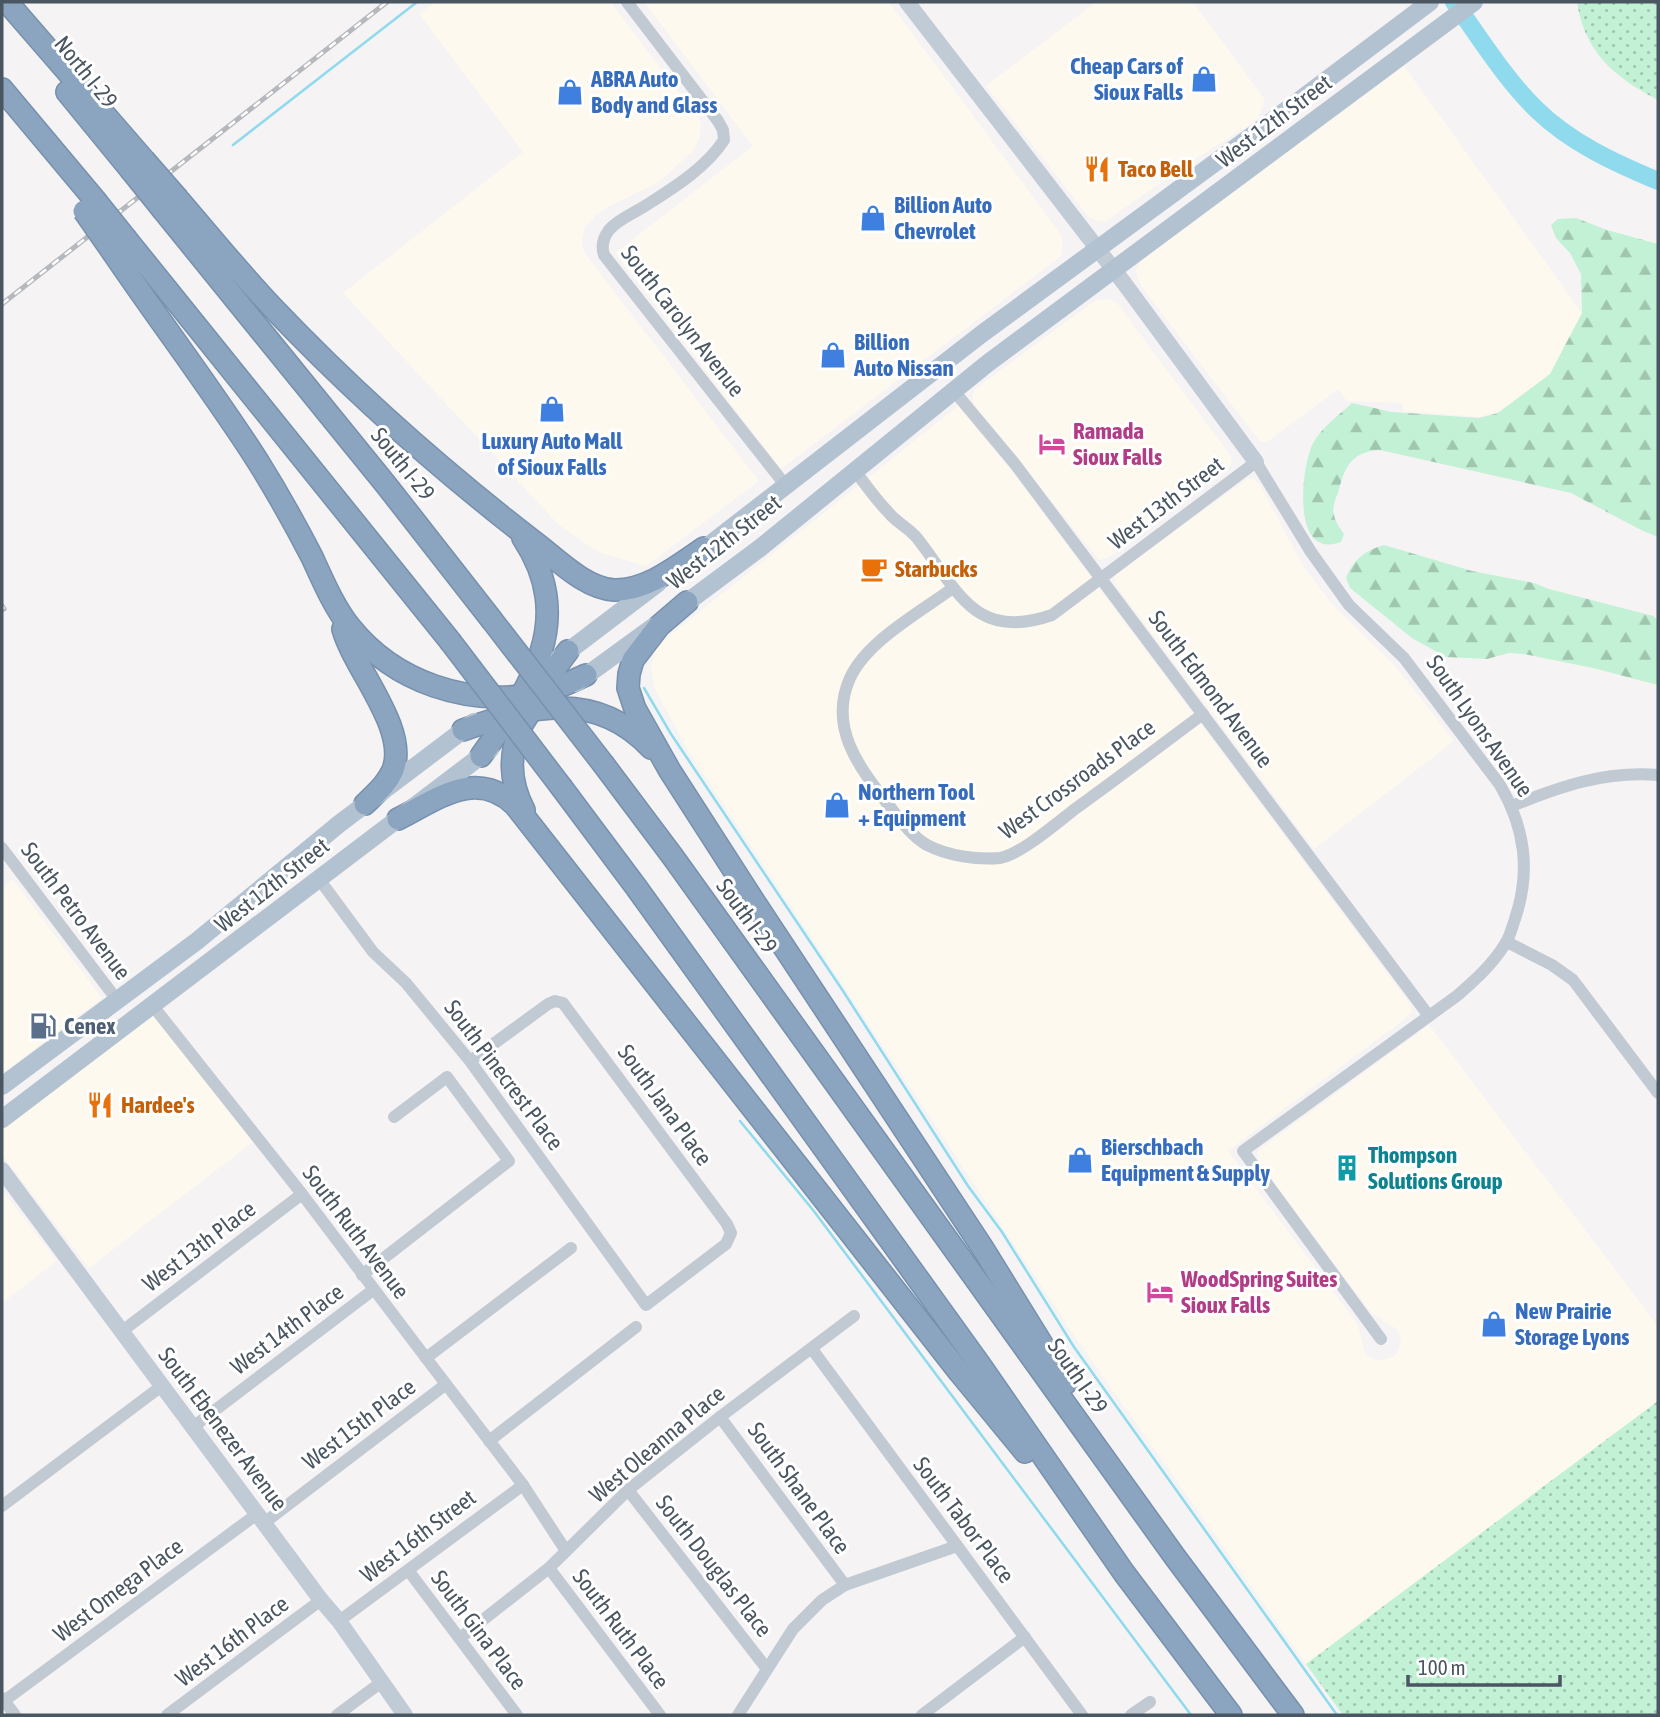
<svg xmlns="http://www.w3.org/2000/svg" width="1660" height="1717" font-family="'Asap Condensed',sans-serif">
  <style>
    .commercial { fill: #fdf9ef }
    .green { fill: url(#green-dots) }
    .forest { fill: url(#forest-firs) }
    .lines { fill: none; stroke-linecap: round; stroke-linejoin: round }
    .stream { stroke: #90daee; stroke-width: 2.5 }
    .river { stroke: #90daee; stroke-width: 18 }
    .highway-casing { stroke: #7690ad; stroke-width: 24 }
    .street { stroke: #c1cad2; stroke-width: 12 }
    .secondary { stroke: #c1cbd6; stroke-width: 16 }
    .primary { stroke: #b3c2d1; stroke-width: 18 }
    .highway { stroke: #8ba5c1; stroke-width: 21 }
    .rail-casing { stroke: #b5b8bd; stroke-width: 5 }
    .rail { stroke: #fff; stroke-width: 2.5; stroke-dasharray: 8; stroke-linecap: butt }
    .highway-bridge-casing { stroke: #7690ad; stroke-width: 24; stroke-linecap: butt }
    .highway-bridge { stroke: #8ba5c1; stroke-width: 21 }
    .labels { text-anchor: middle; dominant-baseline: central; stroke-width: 6; stroke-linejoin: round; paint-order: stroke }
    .shop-label { font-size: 23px; font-weight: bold; fill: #366cbe; stroke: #fff; text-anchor: start }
    .street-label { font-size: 23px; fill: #4a5661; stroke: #fff }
    .food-label { font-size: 23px; font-weight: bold; fill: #c56008; stroke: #fff; text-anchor: start }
    .hotel-label { font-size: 23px; font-weight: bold; fill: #b23c85; stroke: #fff; text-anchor: start }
    .service-label { font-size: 23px; font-weight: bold; fill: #4e5e75; stroke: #fff; text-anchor: start }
    .culture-label { font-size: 23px; font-weight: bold; fill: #0d838f; stroke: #fff; text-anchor: start }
  </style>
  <defs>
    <pattern id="green-dots" width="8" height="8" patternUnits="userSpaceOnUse" patternTransform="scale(1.75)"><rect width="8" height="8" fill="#c3f1d5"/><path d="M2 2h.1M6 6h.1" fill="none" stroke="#a0c6b0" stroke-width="1.8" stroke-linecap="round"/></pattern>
    <pattern id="forest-firs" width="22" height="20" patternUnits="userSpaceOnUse" patternTransform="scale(1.75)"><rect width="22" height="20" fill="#c3f1d5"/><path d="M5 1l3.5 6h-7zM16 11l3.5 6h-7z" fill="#a0c6b0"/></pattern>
  </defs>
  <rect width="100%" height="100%" fill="#f5f3f3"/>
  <!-- commercial -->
  <g class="commercial">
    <polygon points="435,2 611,2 701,122 700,137 694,150 659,182 608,207 596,215 585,227 582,240 584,252 759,481 646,566 598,552 559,525 343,293 523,152 419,14"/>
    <polygon points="644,2 889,2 1060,233 1063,245 1061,256 781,469 615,253 753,146"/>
    <polygon points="1096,2 1193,2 1265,100 1257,120 1186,165 1106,221 1099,221 1089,217 986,86"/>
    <polygon points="1404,66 1582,313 1550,374 1498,412 1480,417 1403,411 1402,403 1347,401 1338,389 1267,442 1260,442 1142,287 1137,277 1136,269 1141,261"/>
    <polygon points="1110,299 1118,304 1232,458 1229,468 1108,558 1099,560 974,405 972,397 975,389 1096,300"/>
    <polygon points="958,406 1014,474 1410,1004 1412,1011 1406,1018 1228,1151 1358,1325 1365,1354 1377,1361 1393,1357 1397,1353 1401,1341 1398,1330 1371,1313 1259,1162 1257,1154 1259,1150 1429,1025 1658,1326 1658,1401 1306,1664 1075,1337 687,749 654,687 651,667 655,650 669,636"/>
    <polygon points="1247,479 1253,479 1260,485 1303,566 1332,604 1396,667 1454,741 1314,849 1114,583 1116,574"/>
    <polygon points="13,879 102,998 2,1074 2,888"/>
    <polygon points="153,1013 253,1142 89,1268 2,1155 2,1130"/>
    <polygon points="2,1190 57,1261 2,1303"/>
  </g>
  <!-- green -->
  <g class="green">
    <path d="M1577,2h81v98c-44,-23 -73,-47 -81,-98z"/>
    <polygon points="1658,1401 1658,1715 1343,1715 1306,1664"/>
  </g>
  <!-- forest -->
  <g class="forest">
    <path d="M1576,218l31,12 51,14v293l-17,-7 -70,-37 -191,-43c-30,2 -35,17 -42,43 -3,7 -6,14 -4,22 1,7 6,13 10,19l-3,8c-49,18 -40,-69 -30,-94 7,-18 27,-32 41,-45l40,9 87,6 19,-5 52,-39 32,-61 -1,-39 -11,-21 -14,-15 -5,-13 7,-6z"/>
    <path d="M1384,545l88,26 62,12 15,6 104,27 5,4v65l-65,-17 -69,-14 -15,-1 -22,6 -41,-2 -34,-19 -62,-50 -4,-10c8,-19 18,-27 38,-33z"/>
  </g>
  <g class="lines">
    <!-- stream -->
    <g class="stream">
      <polyline points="233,145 417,2"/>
      <polyline points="644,688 671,734 843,991 968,1186 1002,1232 1074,1347 1337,1715"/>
      <polyline points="740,1121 813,1210 1191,1715"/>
    </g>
    <!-- river -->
    <path class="river" d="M1454,2c26,36 51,77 83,108 34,33 78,53 121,71"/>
    <!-- highway casing -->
    <g class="highway-casing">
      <g id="highway">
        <polyline points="7,2 144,160"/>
        <polyline points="2,89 95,200"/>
        <polyline points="67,92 130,169"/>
        <path d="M178,199c31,36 61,73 94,108 80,84 169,163 261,234 23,17 51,47 81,49 33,1 63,-24 90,-42"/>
        <polyline points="163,210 387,486 491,619"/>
        <polyline points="127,240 450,641"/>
        <path d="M114,254c47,69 98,136 143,206 20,32 38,64 55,97 11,24 22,50 38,70 45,56 118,79 186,67 17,-3 34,-12 50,-19"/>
        <polyline points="687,602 659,626 633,660 629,674 628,688 635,709 670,771 753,900 982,1247 1066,1383"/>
        <path d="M343,629c11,40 66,100 50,141 -6,14 -17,23 -28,34"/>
        <path d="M463,730c68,-24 132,-41 188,18"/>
        <path d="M481,756c50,-69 96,-136 42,-218"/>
        <polyline points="604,765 673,857 1175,1557 1293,1715"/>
        <polyline points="562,788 636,887 980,1365 1124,1573 1231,1715"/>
        <path d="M524,810c-14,-27 -16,-57 -2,-85 3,-6 8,-12 11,-19 10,-20 21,-37 35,-55"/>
        <path d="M398,819c40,-20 78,-51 117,-14l445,568 65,79"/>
      </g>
    </g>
    <!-- street -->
    <g class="street">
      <path d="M627,2l91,119 5,9 1,10c-18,28 -51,48 -79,66 -11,7 -28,14 -36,24 -6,8 -8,16 -5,25l182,231"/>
      <polyline points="954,391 1015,464 1429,1016"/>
      <path d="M855,471c11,14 21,29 34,42 8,10 20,15 28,25 41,52 57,104 135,77l204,-153 55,90 38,53 55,53 96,127c25,43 31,86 15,134 -3,8 -5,18 -10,25 -12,20 -30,36 -47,51l-215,156 138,188"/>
      <path d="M953,588c-33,24 -86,53 -103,90 -22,49 9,89 37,125 12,15 23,32 40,42 21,11 50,15 73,13 20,-3 58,-36 75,-49 43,-31 85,-63 128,-95"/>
      <path d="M1512,806c49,-20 93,-35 146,-31"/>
      <polyline points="2,848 117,1000"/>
      <polyline points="319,879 373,952 406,983 470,1061 646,1305 726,1244 731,1233 727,1224 563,1003 555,1001 548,1004 470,1061"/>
      <polyline points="1507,942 1552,965 1573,980 1658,1093"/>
      <polyline points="153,1006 302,1194 426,1358 523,1485 566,1551"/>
      <polyline points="362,1275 509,1161 447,1077 394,1117"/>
      <polyline points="121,1332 302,1194"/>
      <polyline points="812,1349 1082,1715"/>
      <polyline points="426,1358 571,1248"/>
      <polyline points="720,1417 845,1585"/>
      <polyline points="193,1427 373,1290"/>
      <polyline points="489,1441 636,1327"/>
      <polyline points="628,1490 767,1669"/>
      <polyline points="2,1506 163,1385"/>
      <polyline points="264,1523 445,1385"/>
      <polyline points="549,1568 660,1715"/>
      <polyline points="408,1570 517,1715"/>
      <polyline points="339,1621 523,1485"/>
      <polyline points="460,1638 549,1568 628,1490 720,1417 854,1316"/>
      <polyline points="2,1698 15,1715"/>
      <polyline points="4,1701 257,1514"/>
      <polyline points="167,1715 321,1600"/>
      <polyline points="337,1715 383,1681"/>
      <polyline points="738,1715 793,1629 822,1600 845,1585 957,1546"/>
      <polyline points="922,1715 1025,1637"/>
      <polyline points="1131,1715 1150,1702"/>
    </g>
    <!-- secondary -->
    <g class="secondary">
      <polyline points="907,2 1124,283 1256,462"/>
      <polyline points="2,1170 321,1600 339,1621 405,1715"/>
    </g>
    <!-- primary -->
    <g class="primary">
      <polyline points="695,556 983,333 1276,118 1430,2"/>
      <polyline points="678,609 760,548 988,363 1474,2"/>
      <polyline points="558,659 658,583"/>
      <polyline points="576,683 653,627"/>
      <polyline points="2,1086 197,941 339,824 474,722"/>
      <polyline points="2,1119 490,749"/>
    </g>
    <!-- highway -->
    <use href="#highway" class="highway"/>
    <!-- rail casing -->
    <g class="rail-casing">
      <g id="rail">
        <polyline points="2,304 387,2"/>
        <polyline points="2,606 4,609"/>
      </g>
    </g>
    <!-- rail -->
    <use href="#rail" class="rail"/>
    <!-- highway-bridge casing -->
    <g class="highway-bridge-casing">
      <g id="highway-bridge">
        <polyline points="144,160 178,199"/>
        <polyline points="130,169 163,210"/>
        <polyline points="95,200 127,240"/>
        <polyline points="84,211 114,254"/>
        <polyline points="491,619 604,765"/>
        <polyline points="450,641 562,788"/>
      </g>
    </g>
    <!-- highway-bridge -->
    <use href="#highway-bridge" class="highway-bridge"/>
  </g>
  <!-- icons -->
  <defs>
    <g id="shop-bare" transform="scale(2.1)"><path d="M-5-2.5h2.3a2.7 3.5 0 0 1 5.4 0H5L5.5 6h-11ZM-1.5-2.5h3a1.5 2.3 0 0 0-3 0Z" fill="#3f7fe0" stroke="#fff" stroke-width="2.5" paint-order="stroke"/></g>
    <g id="restaurant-bare" transform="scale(2.1)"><path d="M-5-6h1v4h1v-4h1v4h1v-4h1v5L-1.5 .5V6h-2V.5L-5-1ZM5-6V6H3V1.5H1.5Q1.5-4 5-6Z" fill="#e8710a" stroke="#fff" stroke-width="2.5" paint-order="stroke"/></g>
    <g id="hotel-bare" transform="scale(2.1)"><path d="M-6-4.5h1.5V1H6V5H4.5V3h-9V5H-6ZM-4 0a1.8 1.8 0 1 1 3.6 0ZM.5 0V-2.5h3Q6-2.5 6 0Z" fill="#d1479c" stroke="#fff" stroke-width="2.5" paint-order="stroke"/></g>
    <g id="cafe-bare" transform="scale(2.1)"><path d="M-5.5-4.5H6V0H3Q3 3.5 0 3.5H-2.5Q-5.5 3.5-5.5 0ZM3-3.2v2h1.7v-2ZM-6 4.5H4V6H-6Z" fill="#e8710a" stroke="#fff" stroke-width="2.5" paint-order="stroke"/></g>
    <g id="fuel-bare" transform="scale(2.1)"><path d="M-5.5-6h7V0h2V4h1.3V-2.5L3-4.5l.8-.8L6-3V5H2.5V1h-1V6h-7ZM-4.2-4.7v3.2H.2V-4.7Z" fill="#5c6f8a" stroke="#fff" stroke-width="2.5" paint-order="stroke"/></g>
    <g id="building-bare" transform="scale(2.1)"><path d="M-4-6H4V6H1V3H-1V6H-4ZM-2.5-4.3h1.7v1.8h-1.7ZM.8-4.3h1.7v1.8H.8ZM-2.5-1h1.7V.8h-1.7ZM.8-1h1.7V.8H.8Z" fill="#0f9aa8" stroke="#fff" stroke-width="2.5" paint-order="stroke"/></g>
  </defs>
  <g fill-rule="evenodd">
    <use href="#shop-bare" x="1204" y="79"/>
    <use href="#shop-bare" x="570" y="92"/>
    <use href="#restaurant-bare" x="1097" y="169"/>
    <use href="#shop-bare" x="873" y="218"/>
    <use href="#shop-bare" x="833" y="355"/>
    <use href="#shop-bare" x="552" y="409"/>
    <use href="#hotel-bare" x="1052" y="444"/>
    <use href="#cafe-bare" x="874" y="569"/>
    <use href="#shop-bare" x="837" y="805"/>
    <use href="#fuel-bare" x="43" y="1026"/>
    <use href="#restaurant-bare" x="100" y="1105"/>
    <use href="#shop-bare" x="1080" y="1160"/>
    <use href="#building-bare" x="1347" y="1168"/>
    <use href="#hotel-bare" x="1160" y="1292"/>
    <use href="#shop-bare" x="1494" y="1324"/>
  </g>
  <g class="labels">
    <!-- shop labels -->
    <g class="shop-label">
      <text x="1183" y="66" text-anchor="end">Cheap Cars of<tspan x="1183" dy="26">Sioux Falls</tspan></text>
      <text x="591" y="79">ABRA Auto<tspan x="591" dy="26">Body and Glass</tspan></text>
      <text x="894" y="205">Billion Auto<tspan x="894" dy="26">Chevrolet</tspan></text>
      <text x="854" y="342">Billion<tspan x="854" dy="26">Auto Nissan</tspan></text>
      <text x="552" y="441" text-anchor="middle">Luxury Auto Mall<tspan x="552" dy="26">of Sioux Falls</tspan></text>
      <text x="858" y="792">Northern Tool<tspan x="858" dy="26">+ Equipment</tspan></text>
      <text x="1101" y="1147">Bierschbach<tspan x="1101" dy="26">Equipment &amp; Supply</tspan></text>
      <text x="1515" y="1311">New Prairie<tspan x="1515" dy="26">Storage Lyons</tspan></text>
    </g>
    <!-- street labels -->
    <g class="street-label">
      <text transform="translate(86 72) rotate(51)">North I-29</text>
      <text transform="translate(1274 121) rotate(-37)">West 12th Street</text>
      <text transform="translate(683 321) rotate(52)">South Carolyn Avenue</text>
      <text transform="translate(403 464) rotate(51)">South I-29</text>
      <text transform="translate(1166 503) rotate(-37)">West 13th Street</text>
      <text transform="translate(724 542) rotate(-38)">West 12th Street</text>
      <text transform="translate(1211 689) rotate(53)">South Edmond Avenue</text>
      <text transform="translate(1480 726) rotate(55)">South Lyons Avenue</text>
      <text transform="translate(1077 779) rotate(-36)">West Crossroads Place</text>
      <text transform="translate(272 885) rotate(-38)">West 12th Street</text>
      <text transform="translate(76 911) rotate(53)">South Petro Avenue</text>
      <text transform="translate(747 916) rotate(54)">South I-29</text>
      <text transform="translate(504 1075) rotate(53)">South Pinecrest Place</text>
      <text transform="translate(665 1105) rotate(54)">South Jana Place</text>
      <text transform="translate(356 1232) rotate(53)">South Ruth Avenue</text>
      <text transform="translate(199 1246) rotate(-37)">West 13th Place</text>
      <text transform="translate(287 1329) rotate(-37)">West 14th Place</text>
      <text transform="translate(1078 1376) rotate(55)">South I-29</text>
      <text transform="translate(359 1424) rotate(-37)">West 15th Place</text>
      <text transform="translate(223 1429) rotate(53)">South Ebenezer Avenue</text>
      <text transform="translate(657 1444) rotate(-40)">West Oleanna Place</text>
      <text transform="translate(799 1488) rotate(54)">South Shane Place</text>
      <text transform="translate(964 1520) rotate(53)">South Tabor Place</text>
      <text transform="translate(418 1536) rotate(-37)">West 16th Street</text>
      <text transform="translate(714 1566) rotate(52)">South Douglas Place</text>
      <text transform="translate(118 1590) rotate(-37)">West Omega Place</text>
      <text transform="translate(621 1629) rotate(53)">South Ruth Place</text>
      <text transform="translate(479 1630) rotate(53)">South Gina Place</text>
      <text transform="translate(232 1641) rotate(-37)">West 16th Place</text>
    </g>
    <!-- food labels -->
    <g class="food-label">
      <text x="1118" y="169">Taco Bell</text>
      <text x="895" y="569">Starbucks</text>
      <text x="121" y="1105">Hardee's</text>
    </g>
    <!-- hotel labels -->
    <g class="hotel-label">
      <text x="1073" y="431">Ramada<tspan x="1073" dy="26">Sioux Falls</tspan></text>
      <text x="1181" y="1279">WoodSpring Suites<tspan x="1181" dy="26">Sioux Falls</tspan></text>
    </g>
    <!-- service labels -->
    <g class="service-label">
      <text x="64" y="1026">Cenex</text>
    </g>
    <!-- culture labels -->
    <g class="culture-label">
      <text x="1368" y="1155">Thompson<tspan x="1368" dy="26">Solutions Group</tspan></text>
    </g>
  </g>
  <!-- border -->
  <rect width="1660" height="1717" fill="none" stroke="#4a5661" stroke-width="7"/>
  <!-- scale -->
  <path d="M1408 1675v10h152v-10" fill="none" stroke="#4a5661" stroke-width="3.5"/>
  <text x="1418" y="1675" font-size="21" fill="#4a5661" stroke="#ffffff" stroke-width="5" paint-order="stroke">100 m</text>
</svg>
